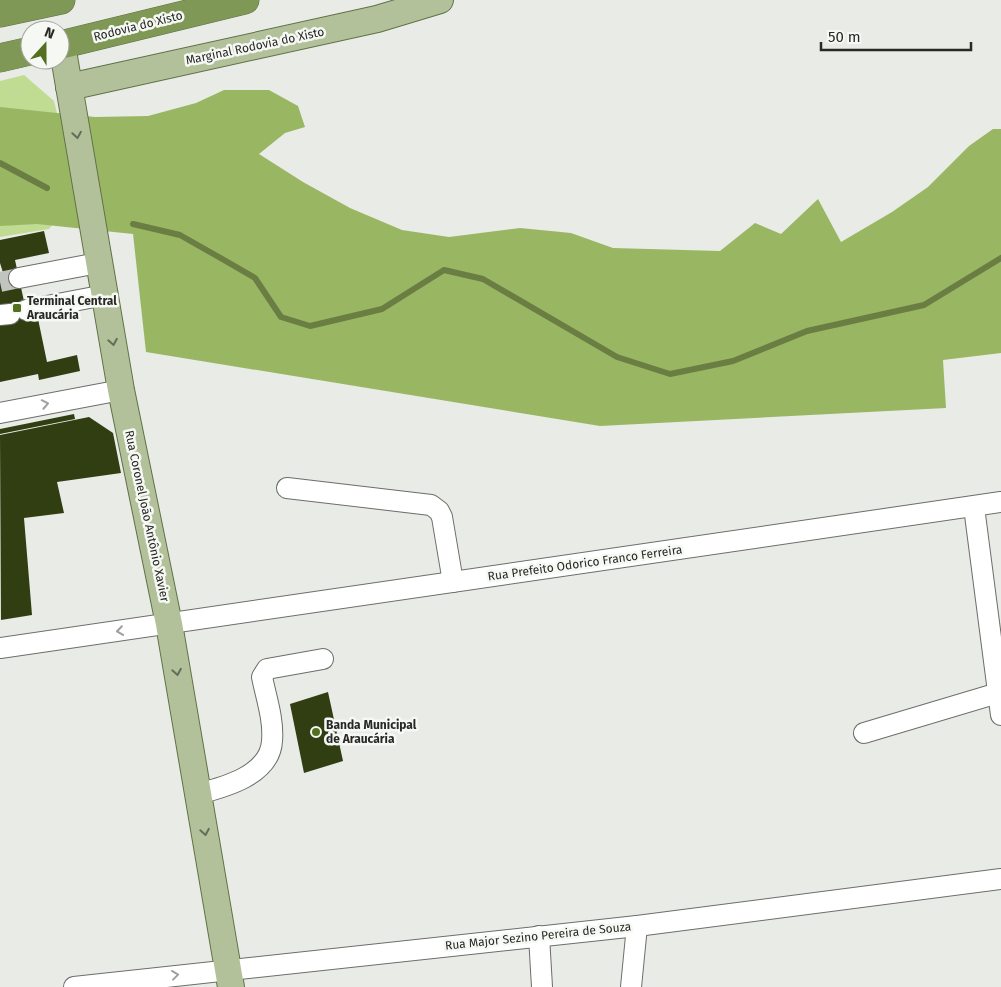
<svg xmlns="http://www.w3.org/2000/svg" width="1001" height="987" font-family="'Fira Sans',sans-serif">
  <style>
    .green { fill: #bfdc92 }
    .forest { fill: #99b763 }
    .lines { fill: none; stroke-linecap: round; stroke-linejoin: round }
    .stream { stroke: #6a7e44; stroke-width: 6 }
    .building { fill: #303e12 }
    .minor-tunnel { stroke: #c2c4c0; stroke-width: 20; stroke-dasharray: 20 10; stroke-linecap: butt }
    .minor-casing { stroke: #6c6e6a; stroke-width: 22 }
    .major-casing { stroke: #617146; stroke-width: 28 }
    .highway-casing { stroke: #617146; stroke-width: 29 }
    .minor { stroke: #fff; stroke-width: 20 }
    .major { stroke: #b2c19a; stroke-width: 26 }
    .highway { stroke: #7f9856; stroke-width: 28 }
    .oneway { stroke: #666d5b }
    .oneway2 { stroke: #9e9f9e }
    .poi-dot { fill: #556f20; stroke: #f6f8f3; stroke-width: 2 }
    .labels { text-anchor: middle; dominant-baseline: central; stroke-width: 5; stroke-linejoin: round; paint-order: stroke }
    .street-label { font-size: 12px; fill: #282927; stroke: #f6f8f3 }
    .poi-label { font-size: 12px; font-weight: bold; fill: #282927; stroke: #f6f8f3; text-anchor: start }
  </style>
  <rect width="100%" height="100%" fill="#e9ebe6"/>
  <!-- green -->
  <polygon class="green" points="24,75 54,101 72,175 66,207 49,229 0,237 0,81"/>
  <!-- forest -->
  <polygon class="forest" points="224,90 269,90 298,106 305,127 285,133 259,154 303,182 350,208 402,230 449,237 520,228 571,233 613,248 720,251 755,223 781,234 818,199 841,242 892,212 928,187 969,146 993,129 1001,129 1001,353 943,360 946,408 600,426 146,352 133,234 37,224 0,226 0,107 95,117 148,116 196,103"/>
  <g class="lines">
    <!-- stream -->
    <g class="stream">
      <polyline points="0,163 47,188"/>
      <polyline points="133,224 180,235 217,256 255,278 281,317 310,326 382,309 444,270 483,279 617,357 670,374 733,361 807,331 924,305 1001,258"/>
    </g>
  </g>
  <!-- building -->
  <g class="building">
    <polygon points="44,231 49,253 15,260 27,315 37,314 47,362 77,355 80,371 39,380 38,374 0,382 0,320 11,318 8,304 0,305 0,280 5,279 0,263 0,240"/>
    <polygon points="74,414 75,419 0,434 0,429"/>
    <polygon points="89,417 113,433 121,473 57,482 64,513 24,518 32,615 1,620 0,435"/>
    <polygon points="328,692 343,761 304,773 290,704"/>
  </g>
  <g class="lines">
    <!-- minor-tunnel -->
    <polyline class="minor-tunnel" points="0,282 19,278"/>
    <!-- minor casing -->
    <g class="minor-casing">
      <g id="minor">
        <polyline points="19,278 98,263"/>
        <polyline points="26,310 105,295"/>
        <polyline points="0,315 10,314"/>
        <polyline points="0,413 121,390"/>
        <polyline points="287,488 431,505 439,511 442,517 453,582"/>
        <polyline points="974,507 1001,715"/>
        <polyline points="0,648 1001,502"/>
        <polyline points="864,733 998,693"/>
        <path d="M198,794c27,-7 72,-19 74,-53 2,-21 -6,-44 -10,-64l5,-8 56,-10"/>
        <polyline points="539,936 542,987"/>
        <polyline points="74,987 637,926 1001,879"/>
        <polyline points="631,987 637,926"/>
      </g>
    </g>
    <!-- major casing -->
    <g class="major-casing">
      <g id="major">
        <polyline points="62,45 121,390 169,624 231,987"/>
        <polyline points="69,87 377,19 440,0"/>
      </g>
    </g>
    <!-- highway casing -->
    <g class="highway-casing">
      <g id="highway">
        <polyline points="0,13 61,0"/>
        <polyline points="60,45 245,0"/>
        <polyline points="0,58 30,51"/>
      </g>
    </g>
    <!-- minor -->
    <use href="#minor" class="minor"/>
    <!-- major -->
    <use href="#major" class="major"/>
    <!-- highway -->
    <use href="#highway" class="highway"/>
  </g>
  <!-- one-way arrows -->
  <defs><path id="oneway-chevron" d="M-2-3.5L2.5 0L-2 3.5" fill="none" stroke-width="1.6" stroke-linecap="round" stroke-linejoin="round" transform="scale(1.25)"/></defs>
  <g class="oneway">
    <use href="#oneway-chevron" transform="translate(77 135) rotate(81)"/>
    <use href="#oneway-chevron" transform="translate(113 342) rotate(80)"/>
    <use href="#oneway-chevron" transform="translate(177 672) rotate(80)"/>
    <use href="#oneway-chevron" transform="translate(205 832) rotate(80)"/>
  </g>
  <g class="oneway2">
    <use href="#oneway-chevron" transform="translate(45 404) rotate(-11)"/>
    <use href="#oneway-chevron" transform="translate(120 631) rotate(172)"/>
    <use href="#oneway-chevron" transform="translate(175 975) rotate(-7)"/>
  </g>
  <!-- markers -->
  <g class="poi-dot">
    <rect x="12" y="303" width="10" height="10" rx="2.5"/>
    <circle cx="316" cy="732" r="5"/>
  </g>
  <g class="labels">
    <!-- street labels -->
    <g class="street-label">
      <text transform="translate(138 26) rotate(-14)">Rodovia do Xisto</text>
      <text transform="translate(255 46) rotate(-12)">Marginal Rodovia do Xisto</text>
      <text transform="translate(147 516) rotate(78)">Rua Coronel João Antônio Xavier</text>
      <text transform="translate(585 563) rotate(-8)">Rua Prefeito Odorico Franco Ferreira</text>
      <text transform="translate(538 936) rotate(-6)">Rua Major Sezino Pereira de Souza</text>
    </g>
    <!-- poi labels -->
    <g class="poi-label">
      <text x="27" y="301">Terminal Central<tspan x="27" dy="14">Araucária</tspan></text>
      <text x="326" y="725">Banda Municipal<tspan x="326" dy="14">de Araucária</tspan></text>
    </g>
  </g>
  <!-- north arrow -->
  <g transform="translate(45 45) rotate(21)"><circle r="24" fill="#f6f8f3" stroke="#a4a5a1"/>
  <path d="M0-4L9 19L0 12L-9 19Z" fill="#556f20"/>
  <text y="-8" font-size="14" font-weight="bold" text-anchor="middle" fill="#282927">N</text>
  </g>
  <!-- scale -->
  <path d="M821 42v8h150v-8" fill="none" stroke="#282927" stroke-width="2.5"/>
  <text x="828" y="42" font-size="15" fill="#282927" stroke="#f6f8f3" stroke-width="4" paint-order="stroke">50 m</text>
</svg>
